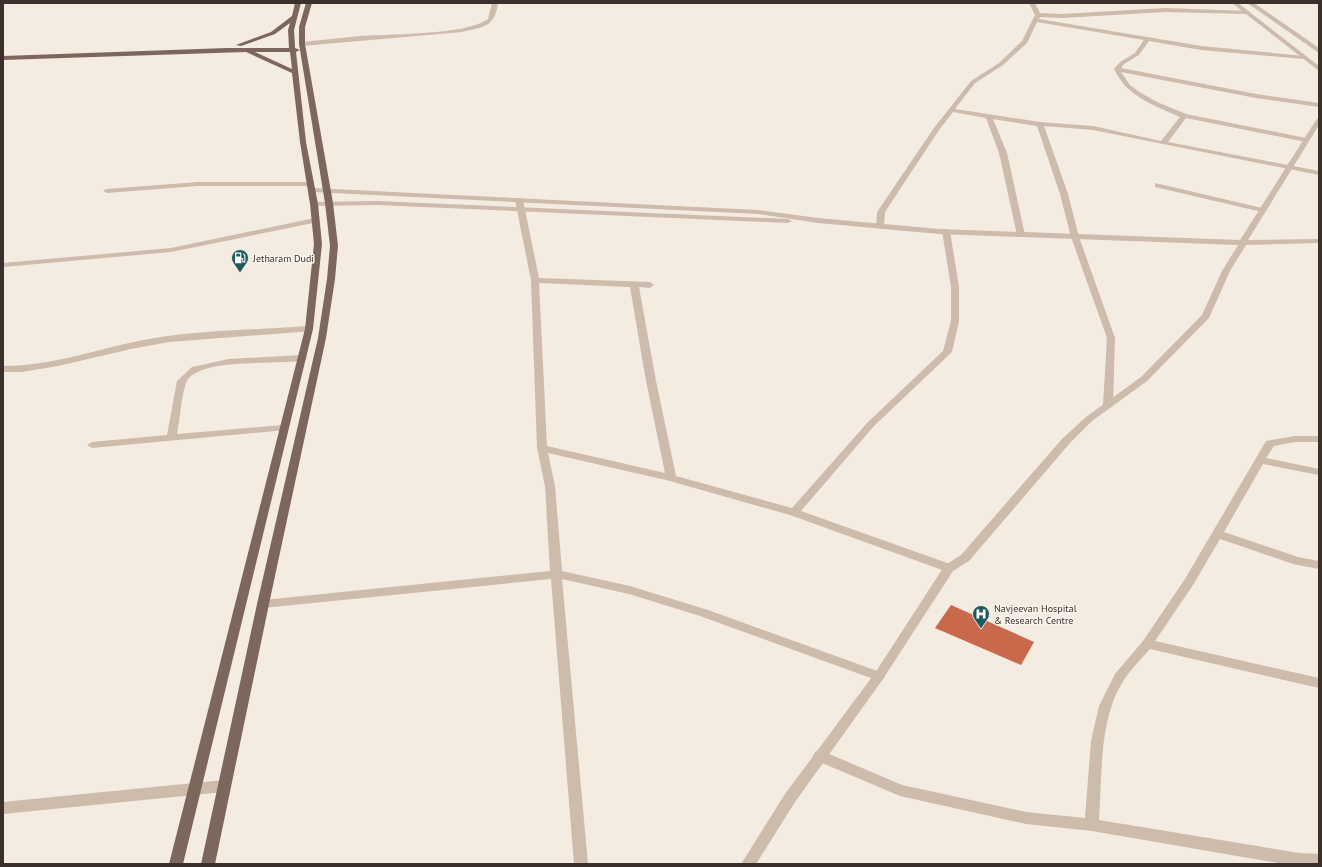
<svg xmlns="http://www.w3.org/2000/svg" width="1322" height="867" viewBox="0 0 1322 867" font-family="'PT Sans',sans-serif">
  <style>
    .building { fill: #c8694b }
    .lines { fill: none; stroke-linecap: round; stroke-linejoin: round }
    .service { fill: #cdbbac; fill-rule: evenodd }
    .minor { fill: #cdbbac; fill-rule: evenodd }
    .tertiary { fill: #cdbbac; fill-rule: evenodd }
    .primary { fill: #7d675c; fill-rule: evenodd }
    .labels { text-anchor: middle; stroke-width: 3; stroke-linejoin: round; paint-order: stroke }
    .poi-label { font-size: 10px; fill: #3b302b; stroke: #fbf5ee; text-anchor: start }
  </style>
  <rect width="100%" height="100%" fill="#f4ebe1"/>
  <path class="building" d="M 951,605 L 1034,642 L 1021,665 L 935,628 Z"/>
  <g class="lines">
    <g class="service">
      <path d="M 198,182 L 310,182 L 314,184 L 310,186 L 198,186 L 107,193 L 103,191 L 107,189 Z"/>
      <path d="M 302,355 L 305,356 L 307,358 L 305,360 C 281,366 196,356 186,383 C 181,397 180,420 177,434 L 283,425 L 288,428 L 287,430 L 92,448 L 87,445 L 92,442 L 167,435 L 177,381 L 192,367 L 229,359 Z"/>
    </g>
    <g class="minor">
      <path d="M 492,3 L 498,3 C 495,27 483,27 462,32 L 302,46 L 299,44 L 302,42 C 321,40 341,38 360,36 C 389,34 467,35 488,19 Z"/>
      <path d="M 1029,3 L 1035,3 L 1040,13 L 1062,14 L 1165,8 L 1249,11 L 1250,12 L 1247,14 L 1165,12 L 1062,18 L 1040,17 L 1039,19 L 1201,46 L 1305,56 L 1305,58 L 1303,59 L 1201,50 L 1149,41 L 1139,55 L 1124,64 L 1121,68 L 1256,94 L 1319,103 L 1319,107 L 1256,98 L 1121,72 L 1130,85 L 1138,91 L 1157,102 L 1186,114 L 1306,138 L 1309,140 L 1306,142 L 1186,118 L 1168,142 L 1319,171 L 1319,175 L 1093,130 L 1044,126 L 1068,194 L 1079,237 L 1115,338 L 1113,405 L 1108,408 L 1103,405 L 1107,338 L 1071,237 L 1060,194 L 1037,126 L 993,119 L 1007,153 L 1025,235 L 1024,237 L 1018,237 L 1017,235 L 999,153 L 986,118 L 953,112 L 939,130 L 885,212 L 884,227 L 880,229 L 876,227 L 877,212 L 934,128 L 971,81 L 999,63 L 1022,41 L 1035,15 ZM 1037,22 L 1144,40 L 1135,53 L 1120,62 L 1114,69 C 1127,97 1154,105 1180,117 L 1161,141 L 1093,126 L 1040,122 L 955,109 L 975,83 L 1003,65 L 1027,43 Z"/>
      <path d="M 1247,3 L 1254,3 L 1319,48 L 1319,53 Z"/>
      <path d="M 1155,183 L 1262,208 L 1266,210 L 1262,212 L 1155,187 Z"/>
      <path d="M 516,198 L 519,198 L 523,200 L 539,278 L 650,282 L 654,285 L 650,288 L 639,287 L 656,381 L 676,476 L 792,508 L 868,422 L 943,351 L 951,321 L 951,287 L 942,231 L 943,229 L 946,229 L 950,231 L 959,287 L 959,321 L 952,352 L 874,426 L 801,511 L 953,565 L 955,568 L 953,571 L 945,571 L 790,515 L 670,481 L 548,453 L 555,486 L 562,571 L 630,586 L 708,610 L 883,673 L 885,676 L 883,679 L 879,681 L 700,616 L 629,594 L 562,579 L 588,864 L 574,864 L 551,579 L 263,608 L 259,607 L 257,604 L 259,601 L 263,600 L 550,571 L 545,486 L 537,448 L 531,280 L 515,200 ZM 539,283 L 630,287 L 646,381 L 665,473 L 547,446 Z"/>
      <path d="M 315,218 L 318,218 L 318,222 L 171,252 L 3,267 L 3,263 L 171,248 Z"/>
      <path d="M 309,326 L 313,329 L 312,331 L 169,342 L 131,349 L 58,366 L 22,372 L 3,372 L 3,366 C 54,366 99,348 149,339 C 201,330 256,330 309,326 Z"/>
      <path d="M 1295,436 L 1319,436 L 1319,442 L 1295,442 L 1274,446 L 1266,458 L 1319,469 L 1319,475 L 1263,464 L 1224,532 L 1298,557 L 1319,561 L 1319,569 L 1293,564 L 1220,539 L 1193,585 L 1155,641 L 1319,678 L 1319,688 L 1150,649 C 1141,659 1131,669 1124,680 C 1099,717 1102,776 1099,820 L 1299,853 L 1319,854 L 1319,864 L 1284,864 L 1092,831 L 1026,824 L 900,796 L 815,760 L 813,756 L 815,752 L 820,750 L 902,785 L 1026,812 L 1085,818 L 1091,741 L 1099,706 L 1115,674 L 1143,641 L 1185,579 L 1266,441 Z"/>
      <path d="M 224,780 L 229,782 L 231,786 L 229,790 L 224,792 L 3,814 L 3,802 Z"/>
    </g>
    <g class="tertiary">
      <path d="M 1232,3 L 1238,3 L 1319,66 L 1319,71 Z"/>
      <path d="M 1319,118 L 1319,125 L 1248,240 L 1319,239 L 1319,243 L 1246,245 L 1230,271 L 1209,318 L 1147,381 L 1092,421 L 1070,443 L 969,561 L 953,571 L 883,679 L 795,802 L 756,864 L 741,864 L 785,794 L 875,673 L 945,565 L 961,555 L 1062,439 L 1086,417 L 1141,377 L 1202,315 L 1222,271 L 1238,245 L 939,234 L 818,223 L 758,214 L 312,192 L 308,190 L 312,188 L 758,210 L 818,218 L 939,229 L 1240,240 L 1316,120 Z"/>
      <path d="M 377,201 L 788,219 L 792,221 L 788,223 L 377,205 L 314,206 L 310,204 L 314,202 Z"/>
    </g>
    <g class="primary">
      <path d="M 295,3 L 301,3 L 294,30 L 295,46 L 295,48 L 300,50 L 296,52 L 306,142 L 318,204 L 322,244 L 313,329 L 183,864 L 169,864 L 305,329 L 314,244 L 310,204 L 300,142 L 292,73 L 246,52 L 3,60 L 3,56 L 227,48 L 289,48 L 288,30 L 290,23 L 275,34 L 241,46 L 236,45 L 271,32 L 292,16 ZM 255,52 L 290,52 L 292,69 Z"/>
      <path d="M 306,3 L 312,3 L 305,27 L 305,44 L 333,203 L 338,246 L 335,279 L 326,338 L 269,604 L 215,864 L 201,864 L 257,604 L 318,338 L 327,279 L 330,246 L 325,203 L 299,44 L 299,27 Z"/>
    </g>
  </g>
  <defs>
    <symbol id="fuel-pin" viewBox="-11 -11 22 30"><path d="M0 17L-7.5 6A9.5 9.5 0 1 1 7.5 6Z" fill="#1f5a5e" stroke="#fbf5ee"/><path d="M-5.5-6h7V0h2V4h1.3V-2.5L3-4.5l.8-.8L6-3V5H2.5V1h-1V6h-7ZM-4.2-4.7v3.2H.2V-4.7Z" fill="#fff"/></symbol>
    <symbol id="hospital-pin" viewBox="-11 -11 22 30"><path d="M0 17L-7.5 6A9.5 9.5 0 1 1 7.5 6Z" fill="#1f5a5e" stroke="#fbf5ee"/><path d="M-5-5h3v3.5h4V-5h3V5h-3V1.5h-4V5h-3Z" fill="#fff"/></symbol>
  </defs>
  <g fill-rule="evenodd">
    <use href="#fuel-pin" x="230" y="248" width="20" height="27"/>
    <use href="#hospital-pin" x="971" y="604" width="20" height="27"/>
  </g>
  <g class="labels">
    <g class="poi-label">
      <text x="253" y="262">Jetharam Dudi</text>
      <text x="994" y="612">Navjeevan Hospital<tspan x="994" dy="12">&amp; Research Centre</tspan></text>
    </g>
  </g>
  <rect width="1322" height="867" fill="none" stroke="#3b302b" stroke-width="8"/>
</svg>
